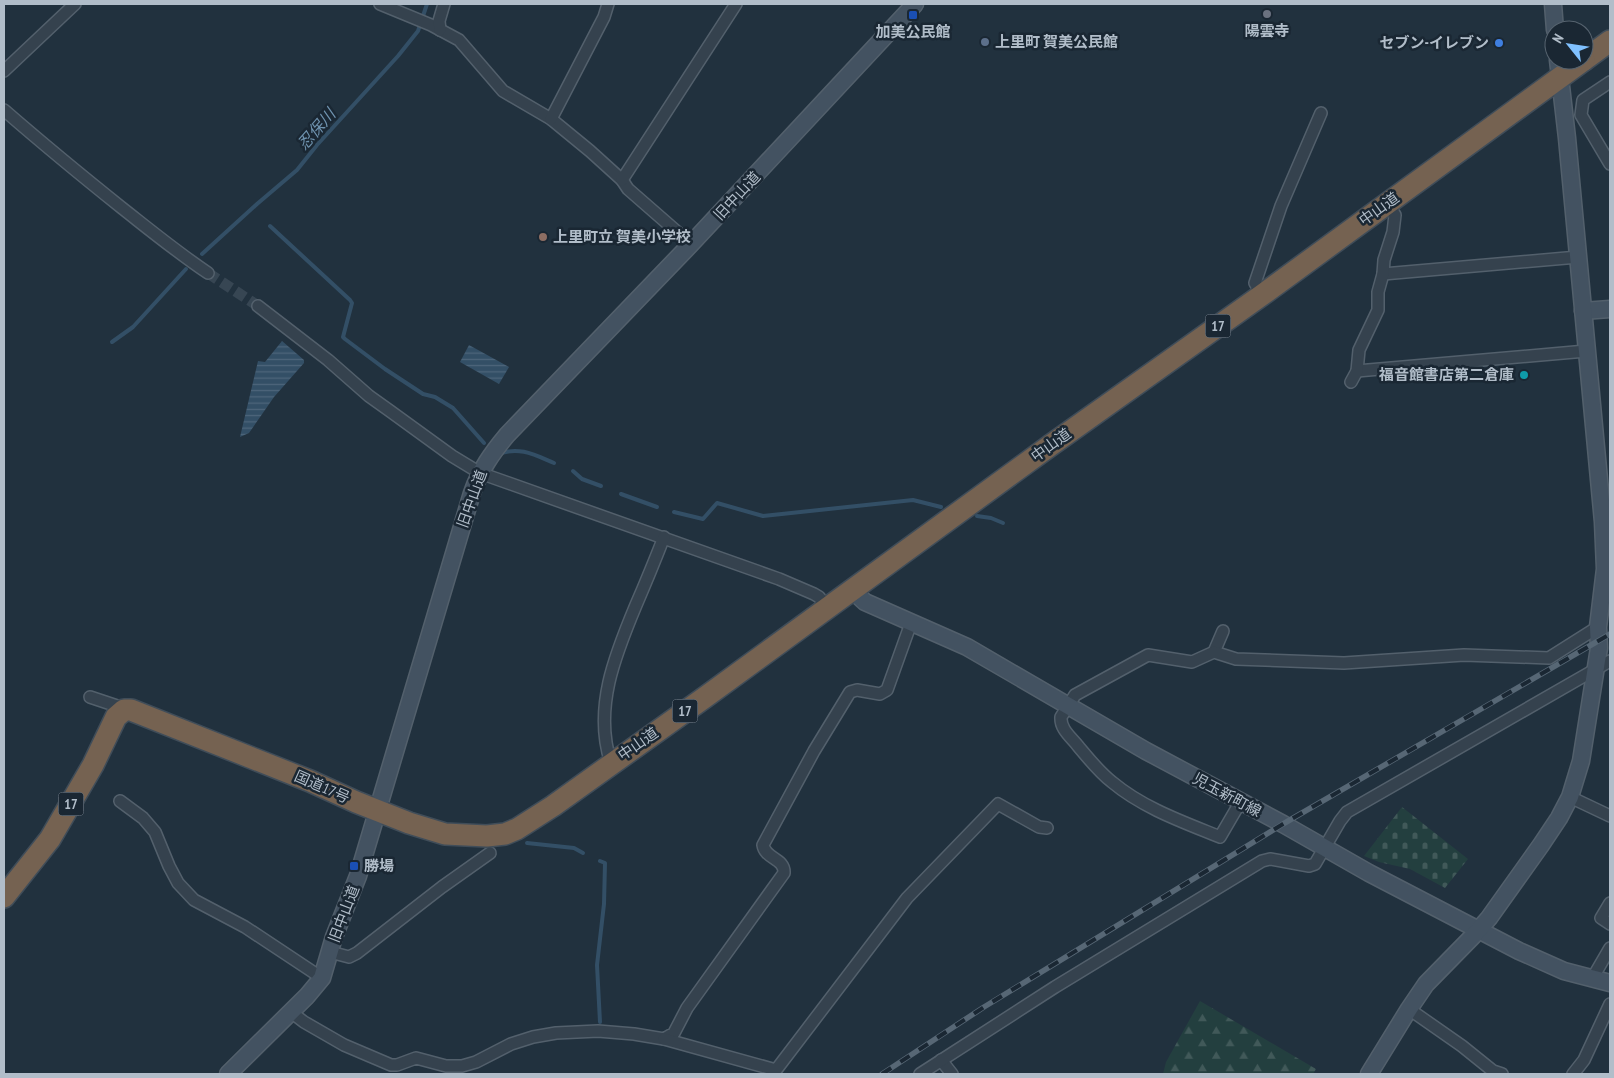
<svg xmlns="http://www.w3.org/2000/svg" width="1614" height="1078" viewBox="0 0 1614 1078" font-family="'PT Sans Narrow','Noto Sans JP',sans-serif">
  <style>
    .forest { fill: url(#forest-firs) }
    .cemetery { fill: url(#cemetery-stones) }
    .water { fill: url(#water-rules) }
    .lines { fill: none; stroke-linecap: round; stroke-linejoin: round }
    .stream { stroke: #334f66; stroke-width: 4 }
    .street-tunnel { stroke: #374653; stroke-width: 11; stroke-dasharray: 11 5.5; stroke-linecap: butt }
    .street-casing { stroke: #53606c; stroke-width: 14 }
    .secondary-casing { stroke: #53606c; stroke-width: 19 }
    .highway-casing { stroke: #404d59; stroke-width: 24 }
    .street { stroke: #35424e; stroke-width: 11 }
    .secondary { stroke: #435261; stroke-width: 16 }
    .highway { stroke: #756251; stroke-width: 21 }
    .rail-casing { stroke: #576775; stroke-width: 5.5 }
    .rail { stroke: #1a2733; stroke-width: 4; stroke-dasharray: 11; stroke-linecap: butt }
    .worship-dot { fill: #6b7280; stroke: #1a2733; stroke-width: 2 }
    .transit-dot { fill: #1a4fb4; stroke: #1a2733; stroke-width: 2 }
    .service-dot { fill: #5c6f8a; stroke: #1a2733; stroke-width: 2 }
    .shop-dot { fill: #3f7fe0; stroke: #1a2733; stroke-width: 2 }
    .education-dot { fill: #8d6e63; stroke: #1a2733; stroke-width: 2 }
    .culture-dot { fill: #0f9aa8; stroke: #1a2733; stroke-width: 2 }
    .labels { text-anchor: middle; stroke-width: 5; stroke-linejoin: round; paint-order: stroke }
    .shield { fill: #1a2733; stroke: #84909c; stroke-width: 1 }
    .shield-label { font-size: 14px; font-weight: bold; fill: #b1bdc9 }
    .poi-label { font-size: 15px; font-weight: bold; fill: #b1bdc9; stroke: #1a2733; text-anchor: start }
    .street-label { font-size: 15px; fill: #b1bdc9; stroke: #1a2733 }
    .water-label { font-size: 16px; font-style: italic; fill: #6f93af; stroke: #1a2733 }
  </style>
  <defs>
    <pattern id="forest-firs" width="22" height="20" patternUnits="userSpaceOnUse" patternTransform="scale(1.25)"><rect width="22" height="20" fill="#233f3f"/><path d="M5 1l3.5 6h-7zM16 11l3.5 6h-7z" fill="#415959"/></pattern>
    <pattern id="cemetery-stones" width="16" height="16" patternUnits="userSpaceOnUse" patternTransform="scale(1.25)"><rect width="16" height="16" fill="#233f3f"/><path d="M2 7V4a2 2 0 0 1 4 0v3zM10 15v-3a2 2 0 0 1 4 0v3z" fill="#415959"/></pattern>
    <pattern id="water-rules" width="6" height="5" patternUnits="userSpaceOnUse" patternTransform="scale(1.25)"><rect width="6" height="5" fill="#334f66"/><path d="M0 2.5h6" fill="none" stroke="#4e667b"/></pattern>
  </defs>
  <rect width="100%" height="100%" fill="#21313e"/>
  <path class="forest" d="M 1200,1001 L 1316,1069 L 1313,1074 L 1163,1074 L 1166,1062 Z"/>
  <path class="cemetery" d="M 1402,807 L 1468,859 L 1445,888 L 1410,869 L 1379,862 L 1364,856 Z"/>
  <g class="water">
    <path d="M 282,341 L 304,360 L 304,363 L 274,397 L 249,433 L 240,437 L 258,361 L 265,362 Z"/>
    <path d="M 469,345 L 509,367 L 499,384 L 460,362 Z"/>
  </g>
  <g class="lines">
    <g class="stream">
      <path d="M 270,226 L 350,300 L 352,303 L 343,337 L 345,339 L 385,369 L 423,394 L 435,397 L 453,408 L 484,443"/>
      <path d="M 202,254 L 257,204 L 297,170 L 317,145 L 398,56 L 418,31 L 427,4"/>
      <path d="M 112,342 L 133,327 L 186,269"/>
      <path d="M 499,454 C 519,446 535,455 554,463"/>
      <path d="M 573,471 L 582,479 L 601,486"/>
      <path d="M 621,494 L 657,507"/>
      <path d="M 674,512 L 703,519 L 717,503 L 763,516 L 913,500 L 941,507"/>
      <path d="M 977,516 L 991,518 L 1003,523"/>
      <path d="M 527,843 L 574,848 L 583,853"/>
      <path d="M 600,861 L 605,863 L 604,904 L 597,965 L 600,1022"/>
    </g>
    <path class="street-tunnel" d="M 208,273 L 258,306"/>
    <defs>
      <g id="street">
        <path d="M 380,4 L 431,25 L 459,40 L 503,91 L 551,119 L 590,151 L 622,180 L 628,189 L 691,244"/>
        <path d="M 440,30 L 439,21 L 444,4"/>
        <path d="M 4,71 L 75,4"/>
        <path d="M 1610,82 L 1583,100 L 1581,115 L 1610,164"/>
        <path d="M 4,110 C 42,143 82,176 122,208 C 150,230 178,253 208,273"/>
        <path d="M 551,119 L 604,17 L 608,4"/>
        <path d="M 622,180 L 736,4"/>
        <path d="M 1383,274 L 1578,257"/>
        <path d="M 1262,295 L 1255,283 L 1281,206 L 1321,113"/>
        <path d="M 258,306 L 328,360 L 369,396 L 390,411 L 452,456 L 480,473 L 779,579 L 814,594 L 819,597 L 828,608"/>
        <path d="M 1357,371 L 1586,351"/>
        <path d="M 1351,382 L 1357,371 L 1359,350 L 1378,310 L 1378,292 L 1383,274 L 1384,260 L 1393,232 L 1395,215 L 1387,203"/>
        <path d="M 1214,652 L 1223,631"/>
        <path d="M 90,697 L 126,709"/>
        <path d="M 611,763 C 593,709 615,655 636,605 C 646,582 655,560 664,537"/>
        <path d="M 1570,797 L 1610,816"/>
        <path d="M 120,801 L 143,818 L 155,832 L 169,866 L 178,883 L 194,900 L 245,927 L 322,978"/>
        <path d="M 1241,801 L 1220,837 C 1183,822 1143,808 1112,782 C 1099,772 1088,758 1078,746 C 1071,737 1060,729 1061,717 L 1075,695 L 1148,655 L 1192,662 L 1214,652 L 1236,659 L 1344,663 L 1464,655 L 1549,658 L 1598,627"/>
        <path d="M 1610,903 L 1601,918 L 1610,924"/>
        <path d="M 330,952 L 349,957 L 357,953 L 442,887 L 490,853"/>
        <path d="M 1592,979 L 1610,948"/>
        <path d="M 1409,1009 L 1462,1046 L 1493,1071 L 1502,1074"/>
        <path d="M 291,1012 L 304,1022 L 344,1045 L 391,1065 L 397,1065 L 416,1058 L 446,1066 L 462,1066 L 476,1062 L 511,1044 L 533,1037 L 556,1033 L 598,1031 L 634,1034 L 664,1039 L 674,1033 L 687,1008 L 784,873 C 785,858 765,859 763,845 L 814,751 L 850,692 L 857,690 L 880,694 L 887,690 L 911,623"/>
        <path d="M 664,1039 L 776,1070 L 907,898 L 998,804 L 1039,827 L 1047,828"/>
        <path d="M 941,1060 L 952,1074"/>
        <path d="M 920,1074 L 1055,987 L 1262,861 L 1270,859 L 1309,866 L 1315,864 L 1340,821 L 1347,812 L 1610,661"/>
        <path d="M 1573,1074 L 1584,1060 L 1610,1004"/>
      </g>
      <g id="secondary">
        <path d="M 1553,4 L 1555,30"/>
        <path d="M 1583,311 L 1610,309"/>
        <path d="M 852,590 L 865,602 L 967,647 L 1146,751 L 1283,824 L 1369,873 L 1519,951 L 1564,971 L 1610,983"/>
        <path d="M 228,1074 L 307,996 L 322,978 L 334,937 L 358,876 L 472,493 C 480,470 492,453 507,435 L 691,244 L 915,4"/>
        <path d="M 1369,1074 L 1409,1009 L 1426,984 L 1474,935 L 1489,918 L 1541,845 L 1559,818 L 1570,797 L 1581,761 L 1599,648 L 1598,627 L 1605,569 L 1603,522 L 1567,138 L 1558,60"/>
      </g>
      <g id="highway">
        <path d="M 1584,60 L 1610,41"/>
        <path d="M 4,897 L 50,839 L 93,765 L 116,717 L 124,710 L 131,710 L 310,781 L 356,802 L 409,823 L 445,834 L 487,836 L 505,834 L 517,829 L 553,806 L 704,698 L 1051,445 L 1262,295 L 1584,60"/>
      </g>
    </defs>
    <use href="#street" class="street-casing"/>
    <use href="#secondary" class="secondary-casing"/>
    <use href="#highway" class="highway-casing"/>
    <use href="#street" class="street"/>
    <use href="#secondary" class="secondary"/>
    <use href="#highway" class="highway"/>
    <defs>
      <path id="rail" d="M 882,1074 L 984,1007 L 1283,824 L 1610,634"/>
    </defs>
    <use href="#rail" class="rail-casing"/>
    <use href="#rail" class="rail"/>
  </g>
  <circle class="worship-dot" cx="1267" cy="14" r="5"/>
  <g class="transit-dot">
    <rect x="908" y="10" width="10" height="10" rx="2.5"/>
    <rect x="349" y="861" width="10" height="10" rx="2.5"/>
  </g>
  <circle class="service-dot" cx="985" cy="42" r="5"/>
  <circle class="shop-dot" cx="1499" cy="43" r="5"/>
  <circle class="education-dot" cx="543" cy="237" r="5"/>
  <circle class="culture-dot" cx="1524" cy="375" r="5"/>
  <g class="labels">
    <g class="shield">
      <rect x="1205.5" y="314.5" width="25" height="23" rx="4"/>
      <rect x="672.5" y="699.5" width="25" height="23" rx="4"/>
      <rect x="58.5" y="792.5" width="25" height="23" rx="4"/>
    </g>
    <g class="shield-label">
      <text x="1218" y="331">17</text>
      <text x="685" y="716">17</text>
      <text x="71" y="809">17</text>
    </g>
    <g class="poi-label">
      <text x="1267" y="36" text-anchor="middle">陽雲寺</text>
      <text x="913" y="37" text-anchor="middle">加美公民館</text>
      <text x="995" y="47">上里町 賀美公民館</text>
      <text x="1489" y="48" text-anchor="end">セブン-イレブン</text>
      <text x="553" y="242">上里町立 賀美小学校</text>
      <text x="1514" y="380" text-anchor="end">福音館書店第二倉庫</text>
      <text x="364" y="871">勝場</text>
    </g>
    <g class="street-label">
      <text transform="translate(737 196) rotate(-47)" y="5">旧中山道</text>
      <text transform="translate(1379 209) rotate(-36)" y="5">中山道</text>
      <text transform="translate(1051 445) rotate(-36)" y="5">中山道</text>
      <text transform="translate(472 499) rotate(-70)" y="5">旧中山道</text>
      <text transform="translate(638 744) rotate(-35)" y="5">中山道</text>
      <text transform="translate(322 787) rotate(24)" y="5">国道17号</text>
      <text transform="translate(1227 795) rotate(28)" y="5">児玉新町線</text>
      <text transform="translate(344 914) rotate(-69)" y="5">旧中山道</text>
    </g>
    <g class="water-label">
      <text transform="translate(316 129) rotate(-49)" y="6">忍保川</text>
    </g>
  </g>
  <rect width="1614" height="1078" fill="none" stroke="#b1bdc9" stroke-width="10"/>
  <g transform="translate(1569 45) rotate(300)"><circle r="24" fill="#1a2733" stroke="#56636f"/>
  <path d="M0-4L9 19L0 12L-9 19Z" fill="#80c1ff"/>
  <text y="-8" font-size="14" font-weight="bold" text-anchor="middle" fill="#b1bdc9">N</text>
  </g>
</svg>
